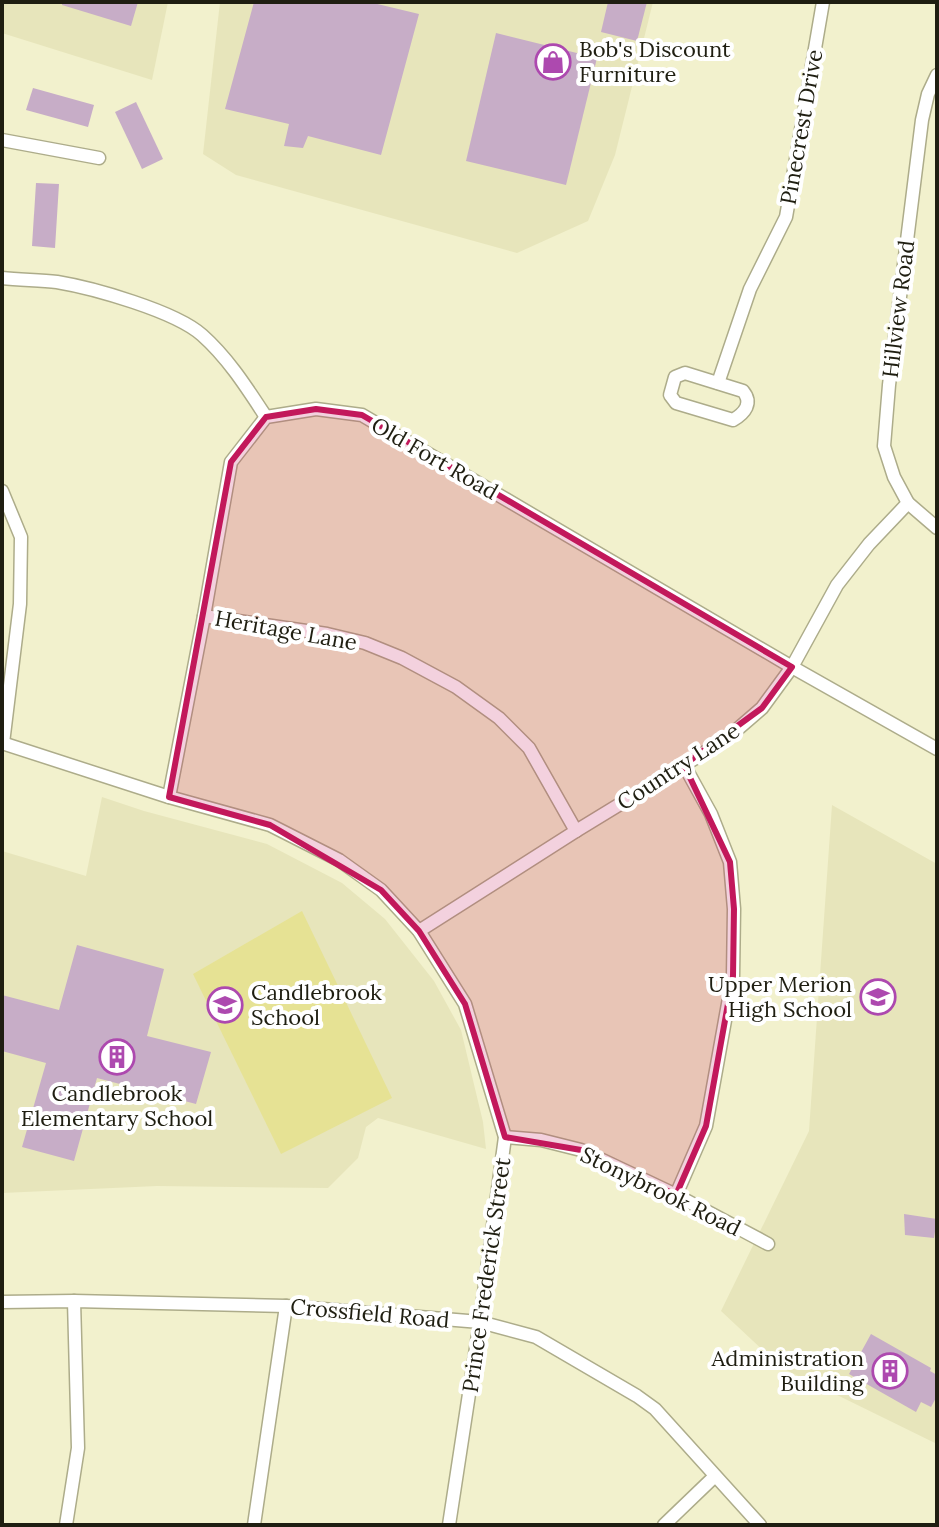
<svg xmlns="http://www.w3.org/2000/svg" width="939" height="1527" viewBox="0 0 939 1527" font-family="Lora,serif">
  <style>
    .built { fill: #e7e5bb }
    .green { fill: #e6e294 }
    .building { fill: #c7adc7 }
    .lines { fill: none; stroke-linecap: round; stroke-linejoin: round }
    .street-casing { stroke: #adac8a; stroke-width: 15 }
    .street { stroke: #fff; stroke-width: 12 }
    .marked { fill: #c2185b; fill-opacity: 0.2; stroke: #c2185b; stroke-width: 6; stroke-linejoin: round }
    .labels { text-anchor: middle; stroke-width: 8; stroke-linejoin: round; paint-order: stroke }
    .poi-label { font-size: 22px; fill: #1f1e11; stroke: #fff; text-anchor: start }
    .street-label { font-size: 22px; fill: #1f1e11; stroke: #fff }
  </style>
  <rect width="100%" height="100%" fill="#f2f1cd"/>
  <g class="built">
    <path d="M 2,2 L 168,2 L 152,80 L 2,33 Z"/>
    <path d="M 220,2 L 653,2 L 615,155 L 588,221 L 517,253 L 236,175 L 203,154 Z"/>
    <path d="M 102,797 L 144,811 L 267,844 L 342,883 L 385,919 L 434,981 L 461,1030 L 483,1122 L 486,1149 L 378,1118 L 366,1127 L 358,1158 L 328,1188 L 157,1186 L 2,1193 L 2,851 L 86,876 Z"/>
    <path d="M 832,805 L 937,864 L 937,1444 L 782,1368 L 721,1311 L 809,1131 Z"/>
  </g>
  <path class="green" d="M 302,911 L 392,1098 L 281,1154 L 193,974 Z"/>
  <g class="building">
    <path d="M 62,2 L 138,2 L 131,26 L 62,5 Z"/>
    <path d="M 254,2 L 369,2 L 419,14 L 381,155 L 308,136 L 303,148 L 284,146 L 289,124 L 225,109 Z"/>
    <path d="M 608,2 L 647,2 L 637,41 L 601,32 Z"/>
    <path d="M 496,33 L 597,58 L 566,185 L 466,161 Z"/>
    <path d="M 33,88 L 94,105 L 88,127 L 26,110 Z"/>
    <path d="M 136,102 L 163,159 L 142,169 L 115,112 Z"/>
    <path d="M 36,183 L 59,184 L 55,248 L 32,246 Z"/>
    <path d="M 77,945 L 164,969 L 147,1036 L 211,1052 L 196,1104 L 97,1078 L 74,1161 L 22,1147 L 46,1063 L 2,1051 L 2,995 L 59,1010 Z"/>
    <path d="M 904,1214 L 937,1219 L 934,1238 L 905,1235 Z"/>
    <path d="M 871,1334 L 931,1368 L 930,1371 L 937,1375 L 937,1396 L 931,1407 L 921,1402 L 916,1412 L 849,1374 Z"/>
  </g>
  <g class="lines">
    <defs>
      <g id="street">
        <path d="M 937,75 L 928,94 L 922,120 L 889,385 L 884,446 L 894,477 L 908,503 L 937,528"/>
        <path d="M 2,140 L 99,158"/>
        <path d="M 2,278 C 20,280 39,280 57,282 C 93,288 175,311 202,335 C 228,358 247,388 266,417"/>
        <path d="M 685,373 L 743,391 C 753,403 745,413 733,420 L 676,403 L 670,395 L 675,377 Z"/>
        <path d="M 718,383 L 750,289 L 786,217 L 823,2"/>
        <path d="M 2,491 L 21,537 L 20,604 L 3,743"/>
        <path d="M 204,616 L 327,634 L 365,643 L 402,658 L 456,687 L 499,718 L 529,748 L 576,831"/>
        <path d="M 2,743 L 169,797 L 270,825 L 339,860 L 381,890 L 419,931 L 465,1004 L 505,1137 L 480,1322 L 449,1525"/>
        <path d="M 169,797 L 204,616 L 231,462 L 266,417 L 316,409 L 362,415 L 792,667 L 937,749"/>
        <path d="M 419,931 L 576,831 L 725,740 L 762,708 L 792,667 L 837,585 L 869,544 L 908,503"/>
        <path d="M 505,1137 L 541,1140 L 581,1150 L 676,1195 L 768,1244"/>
        <path d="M 676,1195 L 706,1126 L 733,976 L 734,909 L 730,862 L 711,814 L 684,765"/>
        <path d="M 2,1302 L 74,1301 L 286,1306 L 480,1322 L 536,1337 L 637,1396 L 655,1409 L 760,1525"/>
        <path d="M 66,1525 L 78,1448 L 74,1301"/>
        <path d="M 254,1525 L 286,1306"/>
        <path d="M 664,1525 L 715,1476"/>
      </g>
    </defs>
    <use href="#street" class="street-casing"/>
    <use href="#street" class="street"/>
  </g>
  <path class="marked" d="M 316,409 L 362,415 L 792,667 L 762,708 L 684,765 L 730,862 L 734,909 L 733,976 L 706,1126 L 676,1195 L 581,1150 L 505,1137 L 465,1004 L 419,931 L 381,890 L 270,825 L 169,797 L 231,462 L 266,417 Z"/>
  <defs>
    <symbol id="shop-ring" viewBox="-11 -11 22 22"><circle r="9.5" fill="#fff" stroke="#ad49af" stroke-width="1.5"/><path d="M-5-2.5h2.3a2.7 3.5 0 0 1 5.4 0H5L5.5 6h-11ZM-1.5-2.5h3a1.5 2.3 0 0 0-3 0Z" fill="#ad49af"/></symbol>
    <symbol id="school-ring" viewBox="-11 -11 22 22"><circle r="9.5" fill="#fff" stroke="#ad49af" stroke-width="1.5"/><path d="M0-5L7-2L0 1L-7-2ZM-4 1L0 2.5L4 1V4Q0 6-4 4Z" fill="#ad49af"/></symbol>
    <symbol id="building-ring" viewBox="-11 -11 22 22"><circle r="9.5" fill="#fff" stroke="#ad49af" stroke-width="1.5"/><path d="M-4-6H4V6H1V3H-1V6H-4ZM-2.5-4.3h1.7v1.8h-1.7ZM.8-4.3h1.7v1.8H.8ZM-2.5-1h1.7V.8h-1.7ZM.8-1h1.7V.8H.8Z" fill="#ad49af"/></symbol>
  </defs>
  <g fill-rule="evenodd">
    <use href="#shop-ring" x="533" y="42" width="40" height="40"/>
    <use href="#school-ring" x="858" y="977" width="40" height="40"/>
    <use href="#school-ring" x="205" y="985" width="40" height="40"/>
    <use href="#building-ring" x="97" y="1037" width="40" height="40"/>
    <use href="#building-ring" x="870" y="1351" width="40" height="40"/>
  </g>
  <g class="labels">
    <g class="poi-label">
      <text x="579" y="57">Bob's Discount<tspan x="579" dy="25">Furniture</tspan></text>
      <text x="852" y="992" text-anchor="end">Upper Merion<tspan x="852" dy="25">High School</tspan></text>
      <text x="251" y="1000">Candlebrook<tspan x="251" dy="25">School</tspan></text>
      <text x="117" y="1101" text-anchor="middle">Candlebrook<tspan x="117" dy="25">Elementary School</tspan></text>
      <text x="864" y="1366" text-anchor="end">Administration<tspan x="864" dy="25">Building</tspan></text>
    </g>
    <g class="street-label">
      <text transform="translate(801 127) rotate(-80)" y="8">Pinecrest Drive</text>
      <text transform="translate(898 309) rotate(-83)" y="8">Hillview Road</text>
      <text transform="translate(435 458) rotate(30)" y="8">Old Fort Road</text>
      <text transform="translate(286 630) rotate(10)" y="8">Heritage Lane</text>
      <text transform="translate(678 766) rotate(-33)" y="8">Country Lane</text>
      <text transform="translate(661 1191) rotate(26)" y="8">Stonybrook Road</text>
      <text transform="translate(486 1275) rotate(-82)" y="8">Prince Frederick Street</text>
      <text transform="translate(370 1313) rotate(5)" y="8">Crossfield Road</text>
    </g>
  </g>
  <rect width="939" height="1527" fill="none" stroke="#1f1e11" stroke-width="8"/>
</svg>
